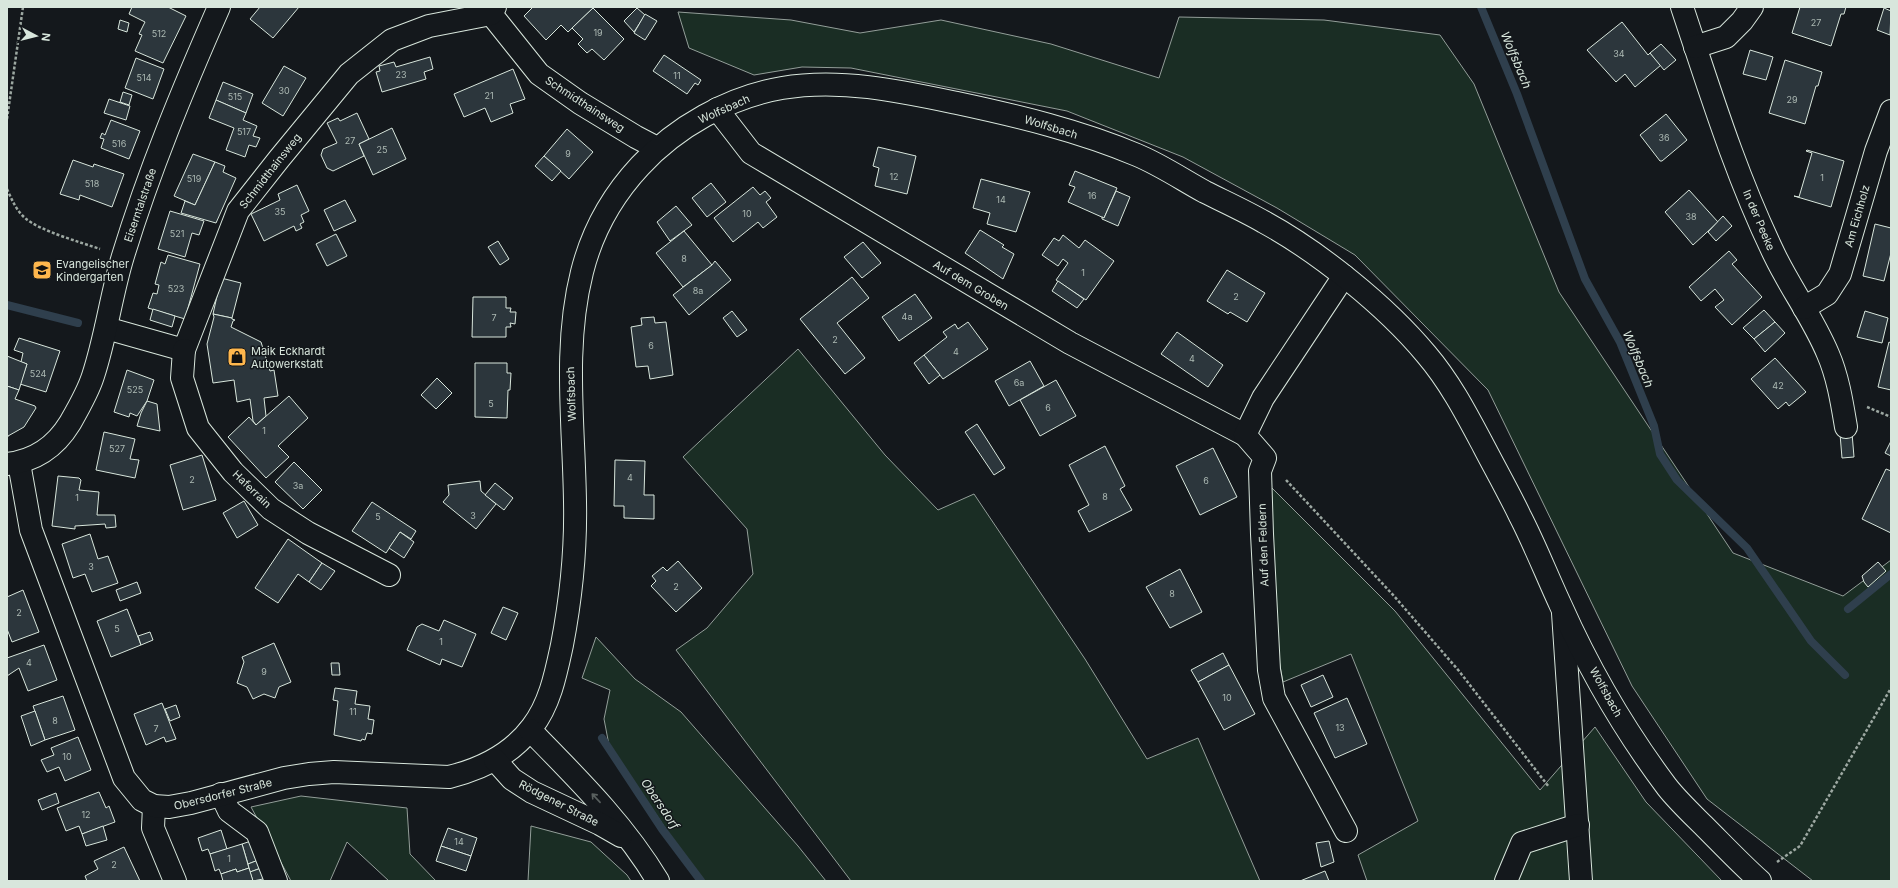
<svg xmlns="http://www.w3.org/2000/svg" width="1898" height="888" viewBox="0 0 1898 888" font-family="Inter,sans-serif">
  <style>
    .green { fill: #1a2d24; stroke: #939e99 }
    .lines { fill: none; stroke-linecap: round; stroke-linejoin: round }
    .stream { stroke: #2f3f4d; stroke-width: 8 }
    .building { fill: #2c363c; stroke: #d8e6dc }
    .minor-casing { stroke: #d8e6dc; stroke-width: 24 }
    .major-casing { stroke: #d8e6dc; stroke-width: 24 }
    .path { stroke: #9da8a2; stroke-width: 2.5; stroke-dasharray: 3 2; stroke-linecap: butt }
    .minor { stroke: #14181c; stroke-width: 22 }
    .major { stroke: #14181c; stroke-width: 22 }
    .oneway { stroke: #59605f }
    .labels { text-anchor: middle; stroke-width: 3; stroke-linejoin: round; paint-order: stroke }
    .number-label { font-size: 9px; fill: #adbab4 }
    .street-label { font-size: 11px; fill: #d8e6dc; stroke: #14181c }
    .poi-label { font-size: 11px; fill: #d8e6dc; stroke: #14181c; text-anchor: start }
    .water-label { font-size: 12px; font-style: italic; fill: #d8e6dc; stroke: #14181c }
  </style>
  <rect width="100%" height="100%" fill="#14181c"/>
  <g class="green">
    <path d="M 678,12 L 791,20 L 860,33 L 941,20 L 1051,44 L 1159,78 L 1179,17 L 1324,20 L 1440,35 L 1474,84 L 1559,292 L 1733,553 L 1843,596 L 1891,560 L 1891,881 L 1813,881 L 1707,799 L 1632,686 L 1488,390 L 1355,255 L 1277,208 L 1183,157 L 1067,111 L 851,68 L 802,67 L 754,75 L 689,48 Z"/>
    <path d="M 798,349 L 885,455 L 938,510 L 974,494 L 1085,659 L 1147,759 L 1198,738 L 1260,881 L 851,881 L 676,650 L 707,628 L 753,574 L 747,529 L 683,457 Z"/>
    <path d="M 1269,485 L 1395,611 L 1540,790 L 1595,727 L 1646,802 L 1722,881 L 1367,881 L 1358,855 L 1418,821 L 1351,654 L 1283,682 L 1273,627 Z"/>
    <path d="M 596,637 L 635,679 L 681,712 L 798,846 L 826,881 L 701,881 L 609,745 L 604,719 L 610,690 L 582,678 Z"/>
    <path d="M 301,796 L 407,808 L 410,854 L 436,881 L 389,881 L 347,842 L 330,881 L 291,881 L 251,807 Z"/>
    <path d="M 531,826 L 591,842 L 627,875 L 631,881 L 528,881 Z"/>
  </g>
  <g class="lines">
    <g class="stream">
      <path d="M 1481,7 L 1517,94 L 1585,279 L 1620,342 L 1654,426 L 1660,454 L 1677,480 L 1747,548 L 1811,641 L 1845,675"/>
      <path d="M 7,305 L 78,323"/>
      <path d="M 1848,609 L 1891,574"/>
      <path d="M 602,738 L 662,829 L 701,881"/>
    </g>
  </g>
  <g class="building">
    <path d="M 132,7 L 168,7 L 186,16 L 163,63 L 135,51 L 142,35 L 139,34 L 145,22 L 129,14 Z"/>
    <path d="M 260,7 L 299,7 L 273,38 L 250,19 Z"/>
    <path d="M 533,7 L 593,7 L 593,8 L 568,32 L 561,25 L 546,40 L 524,16 Z"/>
    <path d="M 1800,7 L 1846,7 L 1844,14 L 1841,14 L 1831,46 L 1792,33 Z"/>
    <path d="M 593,8 L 624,39 L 604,60 L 592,49 L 587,53 L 578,44 L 583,39 L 572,28 Z"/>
    <path d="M 637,8 L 645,15 L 634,32 L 624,21 Z"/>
    <path d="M 1884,8 L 1891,11 L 1890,35 L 1877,30 Z"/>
    <path d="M 645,14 L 657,21 L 645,40 L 634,33 Z"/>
    <path d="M 120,20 L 129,23 L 127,32 L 118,29 Z"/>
    <path d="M 1622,22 L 1648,55 L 1650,53 L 1661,65 L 1635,87 L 1625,74 L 1616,82 L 1587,50 Z"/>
    <path d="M 1661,44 L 1676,60 L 1664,70 L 1650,53 Z"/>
    <path d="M 1750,50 L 1773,57 L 1766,80 L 1743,74 Z"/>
    <path d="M 664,55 L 701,80 L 698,85 L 695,83 L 687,94 L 653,71 Z"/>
    <path d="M 430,57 L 433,69 L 424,72 L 426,79 L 382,92 L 376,72 L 380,71 L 379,66 L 394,62 L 396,67 Z"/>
    <path d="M 136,58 L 164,69 L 153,99 L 125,88 Z"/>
    <path d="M 1785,60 L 1822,72 L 1818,86 L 1816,86 L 1805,124 L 1769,113 Z"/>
    <path d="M 284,66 L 306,78 L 283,116 L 262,103 Z"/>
    <path d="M 513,69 L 525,99 L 510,104 L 513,113 L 491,122 L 485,108 L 464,117 L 454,94 Z"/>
    <path d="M 223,82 L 253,94 L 246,113 L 216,100 Z"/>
    <path d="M 123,92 L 132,95 L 129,105 L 120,102 Z"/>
    <path d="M 109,99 L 130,106 L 126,120 L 104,113 Z"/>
    <path d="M 216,100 L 246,113 L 243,120 L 257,126 L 253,136 L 260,138 L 256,147 L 249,145 L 245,157 L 226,150 L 234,128 L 209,118 Z"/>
    <path d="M 357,113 L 369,139 L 359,144 L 364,156 L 333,171 L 327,168 L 321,155 L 323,149 L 337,143 L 327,123 L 338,118 L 340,121 Z"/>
    <path d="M 1666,114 L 1687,140 L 1662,161 L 1660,161 L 1640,135 Z"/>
    <path d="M 111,120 L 140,131 L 129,159 L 101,148 L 104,139 L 100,138 L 102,133 L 105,135 Z"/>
    <path d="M 392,128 L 406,159 L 373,175 L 359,144 Z"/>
    <path d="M 567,129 L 593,152 L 569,179 L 544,156 Z"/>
    <path d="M 878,147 L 916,156 L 907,194 L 875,186 L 879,168 L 873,166 Z"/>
    <path d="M 1807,150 L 1844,161 L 1831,207 L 1794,196 L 1799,197 L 1812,153 L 1806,151 Z"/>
    <path d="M 193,154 L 215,162 L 195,205 L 174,196 Z"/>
    <path d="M 544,156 L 561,171 L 552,181 L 535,166 Z"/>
    <path d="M 73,160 L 93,167 L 94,164 L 124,174 L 112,207 L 80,195 L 79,200 L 60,194 Z"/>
    <path d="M 215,162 L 225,166 L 223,172 L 236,178 L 216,223 L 181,213 L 185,201 L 195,205 Z"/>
    <path d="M 1075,171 L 1117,188 L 1104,218 L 1068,202 L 1075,187 L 1069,185 Z"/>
    <path d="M 981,179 L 1030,192 L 1016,232 L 987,224 L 990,213 L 973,208 Z"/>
    <path d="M 711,183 L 726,202 L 707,217 L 692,198 Z"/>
    <path d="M 297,185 L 309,211 L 301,215 L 304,222 L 300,224 L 302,228 L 296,231 L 294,226 L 264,241 L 251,214 L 280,200 L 278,194 Z"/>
    <path d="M 753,187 L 760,195 L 765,191 L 771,198 L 766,202 L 777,217 L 763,228 L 758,222 L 733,242 L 714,218 Z"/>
    <path d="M 1689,190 L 1718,222 L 1693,245 L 1665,212 Z"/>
    <path d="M 1116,191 L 1130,197 L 1118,226 L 1102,219 L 1102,217 L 1104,218 Z"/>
    <path d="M 345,200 L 356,221 L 334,231 L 324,210 Z"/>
    <path d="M 676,206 L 692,225 L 670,241 L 657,222 Z"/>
    <path d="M 170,211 L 204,221 L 199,235 L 192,233 L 185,257 L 158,249 Z"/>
    <path d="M 1723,216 L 1732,226 L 1716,241 L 1708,232 Z"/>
    <path d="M 1875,224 L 1891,228 L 1891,253 L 1884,281 L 1863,276 Z"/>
    <path d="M 980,230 L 1004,245 L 1002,247 L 1014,254 L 1003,279 L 965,253 Z"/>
    <path d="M 684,231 L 712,265 L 683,287 L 656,253 Z"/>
    <path d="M 336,234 L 347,256 L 327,266 L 316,244 Z"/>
    <path d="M 1063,235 L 1079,248 L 1085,240 L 1114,261 L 1086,300 L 1056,280 L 1068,263 L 1063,259 L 1058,266 L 1042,255 L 1054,238 L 1059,241 Z"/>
    <path d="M 498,241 L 509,259 L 500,265 L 488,247 Z"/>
    <path d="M 863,242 L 881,263 L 862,278 L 844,257 Z"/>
    <path d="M 1729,251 L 1737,260 L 1732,264 L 1762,297 L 1732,325 L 1715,307 L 1724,300 L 1715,289 L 1701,301 L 1689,287 Z"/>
    <path d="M 168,255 L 200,264 L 185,319 L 148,308 L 153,293 L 157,294 L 159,285 L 155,284 L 161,262 L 165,264 Z"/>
    <path d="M 715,261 L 731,280 L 689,315 L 673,295 L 712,265 Z"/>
    <path d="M 1227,270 L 1265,293 L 1247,322 L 1230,312 L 1228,314 L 1207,301 Z"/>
    <path d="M 852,277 L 869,298 L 837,323 L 865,358 L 845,374 L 800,319 Z"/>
    <path d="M 221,278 L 241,283 L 232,318 L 213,314 Z"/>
    <path d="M 1058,281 L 1084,299 L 1077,308 L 1052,291 Z"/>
    <path d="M 915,294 L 932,318 L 899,341 L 882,317 Z"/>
    <path d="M 473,297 L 506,297 L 506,308 L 511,308 L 510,312 L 516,312 L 515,324 L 510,323 L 511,327 L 506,327 L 506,337 L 472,337 Z"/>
    <path d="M 153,309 L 175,316 L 172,327 L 150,320 Z"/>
    <path d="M 1764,310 L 1775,322 L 1754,339 L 1743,328 Z"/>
    <path d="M 732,311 L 747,330 L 737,337 L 723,318 Z"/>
    <path d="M 1865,311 L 1888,318 L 1882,343 L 1857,337 Z"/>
    <path d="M 213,314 L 232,318 L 232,319 L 235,320 L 233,321 L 231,327 L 261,342 L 270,371 L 274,370 L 278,396 L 264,398 L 266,416 L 256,425 L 253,421 L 250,399 L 237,402 L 234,380 L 213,383 L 207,344 L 214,317 Z"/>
    <path d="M 654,317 L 655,323 L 666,322 L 673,375 L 650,379 L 648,366 L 636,367 L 631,327 L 642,325 L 641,318 Z"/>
    <path d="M 968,322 L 988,349 L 943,379 L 924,355 L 947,337 L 943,332 L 955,324 L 958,329 Z"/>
    <path d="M 1775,322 L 1785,333 L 1765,352 L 1754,339 Z"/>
    <path d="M 1177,332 L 1223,365 L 1208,387 L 1161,354 Z"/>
    <path d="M 19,338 L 60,351 L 46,392 L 20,384 L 27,364 L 21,362 L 23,353 L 14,350 Z"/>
    <path d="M 1889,342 L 1891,343 L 1891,390 L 1878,387 Z"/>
    <path d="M 924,355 L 940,375 L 929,384 L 914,363 Z"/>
    <path d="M 7,356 L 27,364 L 19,390 L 7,386 Z"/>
    <path d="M 1775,358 L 1806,392 L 1789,406 L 1786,402 L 1778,409 L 1751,379 Z"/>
    <path d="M 1030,361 L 1044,386 L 1009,406 L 995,381 Z"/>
    <path d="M 475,363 L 507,363 L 507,373 L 511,373 L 510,390 L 508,390 L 507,418 L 475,417 Z"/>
    <path d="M 127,370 L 154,380 L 147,401 L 137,416 L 130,413 L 129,417 L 114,412 Z"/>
    <path d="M 437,378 L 452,393 L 436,409 L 421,395 Z"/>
    <path d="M 1056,380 L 1076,416 L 1040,436 L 1020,400 Z"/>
    <path d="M 7,386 L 19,390 L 15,399 L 35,406 L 36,408 L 24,427 L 8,436 L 7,439 Z"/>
    <path d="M 289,396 L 308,418 L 278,446 L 289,457 L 266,478 L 228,437 L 249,417 L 256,425 Z"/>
    <path d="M 147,401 L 157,404 L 160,431 L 137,426 L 141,413 Z"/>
    <path d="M 977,424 L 1005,468 L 994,475 L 965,432 Z"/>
    <path d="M 104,432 L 135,439 L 130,459 L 139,460 L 135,478 L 96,470 Z"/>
    <path d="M 1852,433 L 1854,457 L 1842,458 L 1840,434 Z"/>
    <path d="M 1891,441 L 1891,456 L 1885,453 Z"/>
    <path d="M 1105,446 L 1125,486 L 1120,489 L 1132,510 L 1089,532 L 1078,511 L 1089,505 L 1069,465 Z"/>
    <path d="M 1213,448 L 1237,497 L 1200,515 L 1176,466 Z"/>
    <path d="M 202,455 L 216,500 L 183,510 L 170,465 Z"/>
    <path d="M 615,460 L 645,461 L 644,495 L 654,495 L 654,519 L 624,518 L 624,506 L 614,506 Z"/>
    <path d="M 294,462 L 322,490 L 303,509 L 275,482 Z"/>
    <path d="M 1886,469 L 1891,471 L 1891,533 L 1862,519 Z"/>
    <path d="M 58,476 L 79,478 L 81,480 L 79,490 L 99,492 L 97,515 L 115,515 L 116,527 L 106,528 L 105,524 L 75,526 L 75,529 L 52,526 Z"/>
    <path d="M 480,481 L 481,491 L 496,504 L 476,529 L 443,502 L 449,495 L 448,485 Z"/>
    <path d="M 495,483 L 513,498 L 504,510 L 485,495 Z"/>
    <path d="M 244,501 L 258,525 L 237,538 L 223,513 Z"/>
    <path d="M 372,502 L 416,531 L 411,539 L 400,532 L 386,553 L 352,531 Z"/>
    <path d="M 400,532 L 414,542 L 404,558 L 389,548 Z"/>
    <path d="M 90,534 L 98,559 L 108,556 L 118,583 L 92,592 L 85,574 L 73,578 L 62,544 Z"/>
    <path d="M 288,539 L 322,563 L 309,582 L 298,574 L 278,603 L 255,588 Z"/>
    <path d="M 678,561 L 702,588 L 676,612 L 651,586 L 656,581 L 652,576 L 663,567 L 667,571 Z"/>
    <path d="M 1878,562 L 1886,571 L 1868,587 L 1864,582 L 1862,576 Z"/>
    <path d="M 322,563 L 335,571 L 321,590 L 309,582 Z"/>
    <path d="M 1180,569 L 1202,612 L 1170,628 L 1146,587 Z"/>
    <path d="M 137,582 L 141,593 L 120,601 L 116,590 Z"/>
    <path d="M 23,590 L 39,632 L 12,642 L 7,629 L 7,597 Z"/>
    <path d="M 503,607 L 518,613 L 506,640 L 491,633 Z"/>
    <path d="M 127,609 L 141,645 L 111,657 L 97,621 Z"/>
    <path d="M 444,620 L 476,634 L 462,667 L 442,659 L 440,665 L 407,650 L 417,627 L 422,624 L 439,631 Z"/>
    <path d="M 150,632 L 153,640 L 141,645 L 138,636 Z"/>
    <path d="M 274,643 L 291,682 L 279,687 L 275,698 L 264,694 L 253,699 L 247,687 L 237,683 L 244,662 L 242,657 Z"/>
    <path d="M 44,645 L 57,680 L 28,691 L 19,668 L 7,676 L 7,658 Z"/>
    <path d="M 1223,653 L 1229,665 L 1198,682 L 1191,670 Z"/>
    <path d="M 331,663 L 339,663 L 340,675 L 332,675 Z"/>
    <path d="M 1229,665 L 1255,714 L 1224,730 L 1198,682 Z"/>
    <path d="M 1323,675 L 1333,697 L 1311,707 L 1301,685 Z"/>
    <path d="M 335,688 L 357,691 L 355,704 L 370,706 L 368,719 L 374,720 L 372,734 L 367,733 L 365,740 L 362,739 L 361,741 L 334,735 L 338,701 L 333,700 Z"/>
    <path d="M 63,696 L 75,730 L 45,740 L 33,706 Z"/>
    <path d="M 1347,698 L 1367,744 L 1335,758 L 1314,713 Z"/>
    <path d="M 162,703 L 176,739 L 166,742 L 164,737 L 146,745 L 134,714 Z"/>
    <path d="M 176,705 L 180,717 L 170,721 L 165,709 Z"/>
    <path d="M 35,711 L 45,740 L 31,746 L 21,716 Z"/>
    <path d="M 78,737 L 91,770 L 65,781 L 59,767 L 47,772 L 41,760 L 54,755 L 51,748 Z"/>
    <path d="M 99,792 L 106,808 L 109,806 L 115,822 L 82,834 L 79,826 L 66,831 L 57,808 Z"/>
    <path d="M 56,793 L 59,803 L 42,810 L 38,800 Z"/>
    <path d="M 103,826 L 107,840 L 86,846 L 82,834 Z"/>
    <path d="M 448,828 L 477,838 L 471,856 L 441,846 Z"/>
    <path d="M 221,830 L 227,849 L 210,854 L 208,849 L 202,851 L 198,838 Z"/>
    <path d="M 254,840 L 261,859 L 248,864 L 242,844 Z"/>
    <path d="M 1329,841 L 1334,862 L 1321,867 L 1316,843 Z"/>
    <path d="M 242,844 L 249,868 L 237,872 L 236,869 L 221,874 L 219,869 L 215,871 L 210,854 Z"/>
    <path d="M 441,846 L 471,856 L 466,871 L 436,861 Z"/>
    <path d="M 124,847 L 140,881 L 87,881 L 85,876 L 98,869 L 94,861 Z"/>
    <path d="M 261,859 L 264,867 L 250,872 L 248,864 Z"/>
    <path d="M 264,867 L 268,878 L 253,881 L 250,872 Z"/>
    <path d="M 249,868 L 253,881 L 223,881 L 221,874 L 236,869 L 237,872 Z"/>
    <path d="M 1325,871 L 1329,881 L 1300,881 Z"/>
  </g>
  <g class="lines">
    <defs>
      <g id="minor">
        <path d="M 1682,7 C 1710,91 1736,176 1775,256 C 1791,289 1814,320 1828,354 C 1838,377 1842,403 1846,427"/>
        <path d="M 491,14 L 539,74 L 580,103 L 636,137 L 657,148"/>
        <path d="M 1695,47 L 1726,37 L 1742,21 L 1752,7"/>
        <path d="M 717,109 L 751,153 L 1070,343 L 1245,435"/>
        <path d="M 1344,276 L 1263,398 L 1245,435 L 1265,458 L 1260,471 L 1262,534 L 1269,670 L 1274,698 L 1346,831"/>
        <path d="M 1804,308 L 1827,294 L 1840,274 L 1876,151 L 1891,111"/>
        <path d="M 106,328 L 184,350 L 238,211 L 279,159 L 349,74 L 392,40 L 429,26 L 491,14 L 495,7"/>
        <path d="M 184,350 L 182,378 L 198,428 L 233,472 L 271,509 L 308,533 L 389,575"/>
        <path d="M 1563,613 L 1581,881"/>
        <path d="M 221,794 L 229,811 L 257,832 L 276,881"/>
        <path d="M 154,806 L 153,828 L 175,881"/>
        <path d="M 1506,881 L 1522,843 L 1578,825"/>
      </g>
      <g id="major">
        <path d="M 19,463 L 31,530 L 124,778 L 142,800 L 154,806 L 169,807 L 191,803 L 284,778 L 309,774 L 334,772 L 449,777 C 482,769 511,755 532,727 C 550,704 556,673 562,645 C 571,598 576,550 575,502 C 574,425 563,347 582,272 C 592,232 612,196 640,166 C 676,127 729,97 782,88 C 840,78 900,91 957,103 C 1018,116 1080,131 1137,155 C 1161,165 1183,180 1205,192 C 1225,202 1245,211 1264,222 C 1319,252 1386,306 1426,354 C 1450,382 1467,415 1484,447 C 1496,470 1509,493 1520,516 C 1535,545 1547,576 1561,606 C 1589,669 1625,731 1667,787 C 1678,801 1692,814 1705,827 C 1723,845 1741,864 1760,881"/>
        <path d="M 7,464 C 35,461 56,446 70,423 C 78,409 88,392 93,376 C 106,337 111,295 123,256 C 149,171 183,89 219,7"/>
        <path d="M 530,730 C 576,777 624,824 658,881"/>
        <path d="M 495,760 L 512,779 L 532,792 L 600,824 L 621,836"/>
      </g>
    </defs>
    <use href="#minor" class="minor-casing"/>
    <use href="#major" class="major-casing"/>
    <g class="path">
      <path d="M 7,119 L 23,7"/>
      <path d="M 7,189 C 12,200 16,210 25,218 C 40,231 80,242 100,249"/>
      <path d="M 1867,407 L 1891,417"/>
      <path d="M 1286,480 L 1394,596 L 1459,671 L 1549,787"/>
      <path d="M 1777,862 L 1800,846 L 1891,688"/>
    </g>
    <use href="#minor" class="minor"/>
    <use href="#major" class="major"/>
  </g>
  <defs><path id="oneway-shaft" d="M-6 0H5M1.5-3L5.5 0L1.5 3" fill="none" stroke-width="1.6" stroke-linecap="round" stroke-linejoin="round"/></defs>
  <use class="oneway" href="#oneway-shaft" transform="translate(596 798) rotate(-133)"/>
  <defs>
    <symbol id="school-square" viewBox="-11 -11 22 22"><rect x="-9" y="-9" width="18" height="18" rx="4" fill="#ffb74d" stroke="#14181c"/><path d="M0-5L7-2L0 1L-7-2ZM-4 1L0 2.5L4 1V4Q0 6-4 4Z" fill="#111"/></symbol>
    <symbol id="shop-square" viewBox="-11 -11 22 22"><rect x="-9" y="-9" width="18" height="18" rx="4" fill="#ffb74d" stroke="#14181c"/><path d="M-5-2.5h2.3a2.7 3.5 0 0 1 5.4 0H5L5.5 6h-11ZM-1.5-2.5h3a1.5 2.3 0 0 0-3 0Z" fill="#111"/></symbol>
  </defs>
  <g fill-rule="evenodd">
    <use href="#school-square" x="31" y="259" width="22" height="22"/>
    <use href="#shop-square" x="226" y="346" width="22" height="22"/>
  </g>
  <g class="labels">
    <g class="number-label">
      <text x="1816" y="26">27</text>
      <text x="598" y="36">19</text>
      <text x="159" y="37">512</text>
      <text x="1619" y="57">34</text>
      <text x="401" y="78">23</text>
      <text x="677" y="79">11</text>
      <text x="144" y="81">514</text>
      <text x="284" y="94">30</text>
      <text x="489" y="99">21</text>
      <text x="235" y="100">515</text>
      <text x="1792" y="103">29</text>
      <text x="244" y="135">517</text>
      <text x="1664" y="141">36</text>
      <text x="350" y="144">27</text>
      <text x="119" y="147">516</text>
      <text x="382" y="153">25</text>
      <text x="568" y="157">9</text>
      <text x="894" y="180">12</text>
      <text x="1822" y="181">1</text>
      <text x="194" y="182">519</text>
      <text x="92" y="187">518</text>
      <text x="1092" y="199">16</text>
      <text x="1001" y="203">14</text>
      <text x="280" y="215">35</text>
      <text x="747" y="217">10</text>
      <text x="1691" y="220">38</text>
      <text x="177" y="237">521</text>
      <text x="684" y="262">8</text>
      <text x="1083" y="276">1</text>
      <text x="176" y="292">523</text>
      <text x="698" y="294">8a</text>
      <text x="1236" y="300">2</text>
      <text x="907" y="320">4a</text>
      <text x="494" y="321">7</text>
      <text x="835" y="343">2</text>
      <text x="651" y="349">6</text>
      <text x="956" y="355">4</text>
      <text x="1192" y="362">4</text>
      <text x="38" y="377">524</text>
      <text x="1019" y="386">6a</text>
      <text x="1778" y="389">42</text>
      <text x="135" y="393">525</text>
      <text x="491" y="407">5</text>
      <text x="1048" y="411">6</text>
      <text x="264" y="434">1</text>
      <text x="117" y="452">527</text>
      <text x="630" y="481">4</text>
      <text x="192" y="483">2</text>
      <text x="1206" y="484">6</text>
      <text x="298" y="489">3a</text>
      <text x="1105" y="500">8</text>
      <text x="77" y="501">1</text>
      <text x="473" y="519">3</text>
      <text x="378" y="520">5</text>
      <text x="91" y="570">3</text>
      <text x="676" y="590">2</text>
      <text x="1172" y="597">8</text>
      <text x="19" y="616">2</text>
      <text x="117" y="632">5</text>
      <text x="441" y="645">1</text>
      <text x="29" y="666">4</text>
      <text x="264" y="675">9</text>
      <text x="1227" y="701">10</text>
      <text x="353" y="715">11</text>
      <text x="55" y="724">8</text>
      <text x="1340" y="731">13</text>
      <text x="156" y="732">7</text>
      <text x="67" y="760">10</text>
      <text x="86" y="818">12</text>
      <text x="459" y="845">14</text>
      <text x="229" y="862">1</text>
      <text x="114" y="868">2</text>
    </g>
    <g class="street-label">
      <text transform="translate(585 104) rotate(33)" y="4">Schmidthainsweg</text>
      <text transform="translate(724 109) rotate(-24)" y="4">Wolfsbach</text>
      <text transform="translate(1051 127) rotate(17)" y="4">Wolfsbach</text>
      <text transform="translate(270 171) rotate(-52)" y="4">Schmidthainsweg</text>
      <text transform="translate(140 205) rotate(-71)" y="4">Eiserntalstraße</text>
      <text transform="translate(1857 216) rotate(-74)" y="4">Am Eichholz</text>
      <text transform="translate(1759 220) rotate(67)" y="4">In der Peeke</text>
      <text transform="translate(971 285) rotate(31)" y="4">Auf dem Groben</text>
      <text transform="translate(571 394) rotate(-92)" y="4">Wolfsbach</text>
      <text transform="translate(252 489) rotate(44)" y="4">Haferrain</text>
      <text transform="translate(1263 545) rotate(-92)" y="4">Auf den Feldern</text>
      <text transform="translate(1606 692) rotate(61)" y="4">Wolfsbach</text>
      <text transform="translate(223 794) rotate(-14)" y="4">Obersdorfer Straße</text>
      <text transform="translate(559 803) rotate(27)" y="4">Rödgener Straße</text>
    </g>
    <g class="poi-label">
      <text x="56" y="268">Evangelischer<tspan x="56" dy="13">Kindergarten</tspan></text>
      <text x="251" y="355">Maik Eckhardt<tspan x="251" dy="13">Autowerkstatt</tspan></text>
    </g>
    <g class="water-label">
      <text transform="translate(1516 60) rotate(67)" y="4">Wolfsbach</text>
      <text transform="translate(1638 359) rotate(67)" y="4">Wolfsbach</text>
      <text transform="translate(660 804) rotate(56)" y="4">Obersdorf</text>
    </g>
  </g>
  <rect width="1898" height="888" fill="none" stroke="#d8e6dc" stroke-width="16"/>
  <g transform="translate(36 36) rotate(97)" stroke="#14181c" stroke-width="3" paint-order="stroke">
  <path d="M0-3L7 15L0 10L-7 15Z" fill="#d8e6dc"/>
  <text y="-6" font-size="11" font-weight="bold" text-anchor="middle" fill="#d8e6dc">N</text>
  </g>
</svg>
